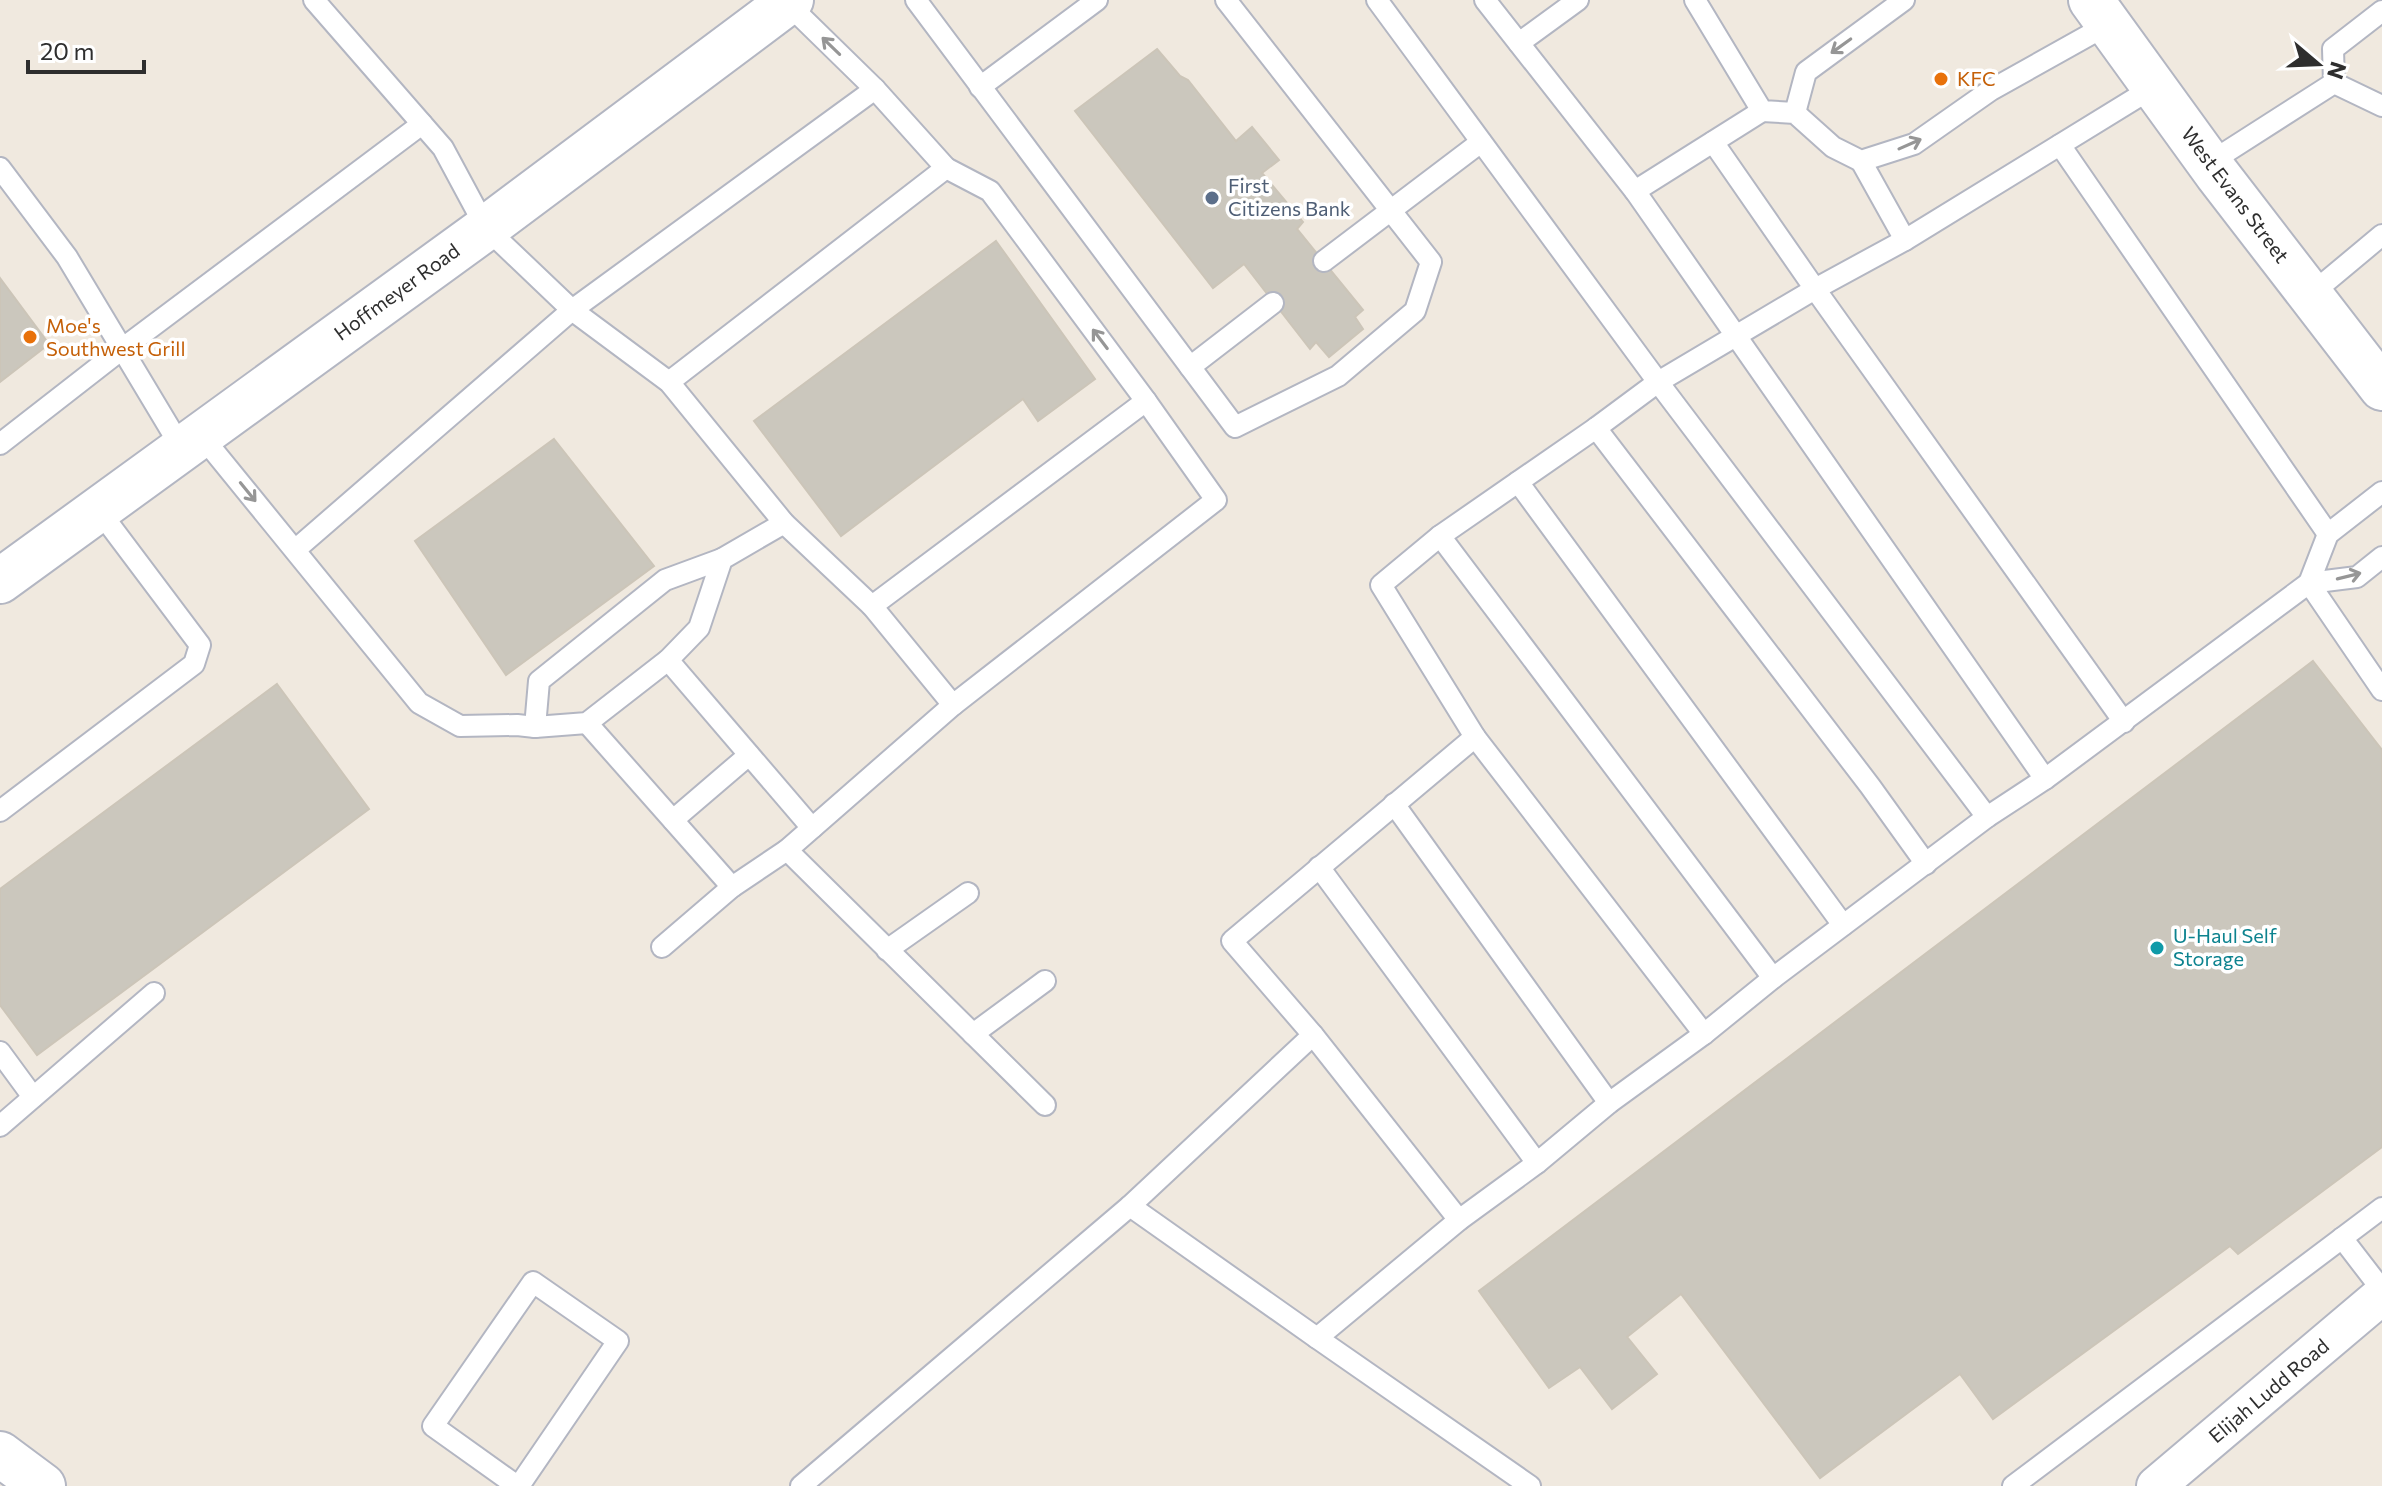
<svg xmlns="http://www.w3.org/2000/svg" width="2382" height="1486" viewBox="0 0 2382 1486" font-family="Commissioner,sans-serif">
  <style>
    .building { fill: #cbc7bd; stroke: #ccc5b8; stroke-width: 2 }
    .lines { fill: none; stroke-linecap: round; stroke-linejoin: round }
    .service-casing { stroke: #b3b6c2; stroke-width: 24 }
    .minor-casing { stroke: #b3b6c2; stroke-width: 42 }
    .secondary-casing { stroke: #b3b6c2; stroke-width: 48 }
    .service { stroke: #fff; stroke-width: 20 }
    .minor { stroke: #fff; stroke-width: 38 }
    .secondary { stroke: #fff; stroke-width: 44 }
    .oneway { stroke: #969696 }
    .food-dot { fill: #e8710a; stroke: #fff; stroke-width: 3 }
    .service-dot { fill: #5c6f8a; stroke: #fff; stroke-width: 3 }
    .culture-dot { fill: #0f9aa8; stroke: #fff; stroke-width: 3 }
    .labels { text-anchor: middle; stroke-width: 7; stroke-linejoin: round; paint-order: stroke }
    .food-label { font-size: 20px; fill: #c56008; stroke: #fff; text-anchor: start }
    .service-label { font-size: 20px; fill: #4e5e75; stroke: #fff; text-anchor: start }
    .street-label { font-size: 20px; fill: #2e2e2e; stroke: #fff }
    .culture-label { font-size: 20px; fill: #0d838f; stroke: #fff; text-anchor: start }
  </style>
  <rect width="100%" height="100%" fill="#f0e9df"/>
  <g class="building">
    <path d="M 1157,49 L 1180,76 L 1188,80 L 1236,141 L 1252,127 L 1279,160 L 1262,173 L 1303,222 L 1297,229 L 1363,310 L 1355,317 L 1363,329 L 1329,357 L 1316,342 L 1310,349 L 1244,264 L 1213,288 L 1075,111 Z"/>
    <path d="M 996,241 L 1095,379 L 1038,421 L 1023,399 L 841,536 L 754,421 Z"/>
    <path d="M 0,278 L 49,344 L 0,382 Z"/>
    <path d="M 554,439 L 654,566 L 506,675 L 415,541 Z"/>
    <path d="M 2313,661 L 2382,750 L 2382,1147 L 2238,1254 L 2230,1246 L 1993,1419 L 1960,1374 L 1820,1478 L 1681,1294 L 1627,1337 L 1657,1374 L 1612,1409 L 1580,1367 L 1549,1388 L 1479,1291 Z"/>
    <path d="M 277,684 L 369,809 L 37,1055 L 0,1005 L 0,889 Z"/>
  </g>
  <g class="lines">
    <defs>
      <g id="service">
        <path d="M 314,0 L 443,148 L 486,228 L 572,310 L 669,382 L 784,523 L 872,606 L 953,705 L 1216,500 L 1146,401 L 990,191 L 946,168"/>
        <path d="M 916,0 L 1235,427 L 1338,376 L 1415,311 L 1431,262 L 1226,0"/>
        <path d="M 1377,0 L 1658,382 L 1987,817"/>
        <path d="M 1485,0 L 1635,191 L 2045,779"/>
        <path d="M 1695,0 L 1762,111 L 1795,113 L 1833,147 L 1861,161 L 1914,144 L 1991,90 L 2109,24"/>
        <path d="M 1519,43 L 1578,0"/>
        <path d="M 2334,83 L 2333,49 L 2382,11"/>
        <path d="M 980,87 L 1097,0"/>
        <path d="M 1795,113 L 1806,72 L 1904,0"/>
        <path d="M 1713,142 L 1815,289 L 2124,722"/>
        <path d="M 2060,145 L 2328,534"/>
        <path d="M 1861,161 L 1905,240"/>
        <path d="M 2209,163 L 2334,83 L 2382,106"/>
        <path d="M 0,168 L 67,257 L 181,447"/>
        <path d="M 1635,191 L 1762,111"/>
        <path d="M 1324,261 L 1481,142"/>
        <path d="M 2310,295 L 2382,235"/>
        <path d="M 1190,367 L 1273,303"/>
        <path d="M 669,382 L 946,168 L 875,89 L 787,3"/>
        <path d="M 1596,428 L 1870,786 L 1926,864"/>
        <path d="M 200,434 L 419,703 L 460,726 L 517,725 L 535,727 L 587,723 L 668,660 L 699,628 L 722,559 L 784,523"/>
        <path d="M 0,444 L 122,349 L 422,124"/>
        <path d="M 1518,482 L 1843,925"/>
        <path d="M 2382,492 L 2328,534 L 2309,583 L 2357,577 L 2382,557"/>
        <path d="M 1440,536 L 1773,978"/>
        <path d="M 295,550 L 572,310 L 875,89"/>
        <path d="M 872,606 L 1146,401"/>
        <path d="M 668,660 L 812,828"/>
        <path d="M 587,723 L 732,887"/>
        <path d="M 535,727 L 539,681 L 665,580 L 722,559"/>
        <path d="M 1475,737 L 1704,1034"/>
        <path d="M 1394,804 L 1609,1103"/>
        <path d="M 0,811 L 194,664 L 200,645 L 97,508"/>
        <path d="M 673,820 L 749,755"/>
        <path d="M 787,850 L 1045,1105"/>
        <path d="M 1319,867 L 1537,1163"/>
        <path d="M 662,947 L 732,887 L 787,850 L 953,705"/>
        <path d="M 887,950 L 968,893"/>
        <path d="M 973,1034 L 1045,981"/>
        <path d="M 1313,1035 L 1459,1220"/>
        <path d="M 0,1052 L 33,1097"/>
        <path d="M 0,1126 L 154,993"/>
        <path d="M 1130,1206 L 1313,1035 L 1232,941 L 1475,737 L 1381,585 L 1440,536 L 1596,428 L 1658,382 L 1815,289 L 1905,240 L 2154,87"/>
        <path d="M 2342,1238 L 2382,1290"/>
        <path d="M 1317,1338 L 1530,1486"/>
        <path d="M 517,1486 L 433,1426 L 533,1282 L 618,1341 L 519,1486"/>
        <path d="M 801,1486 L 1130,1206 L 1317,1338 L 1459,1220 L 1537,1163 L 1609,1103 L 1704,1034 L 1773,978 L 1987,817 L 2045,779 L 2309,583 L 2382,690"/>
        <path d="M 2013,1486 L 2382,1208"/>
      </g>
      <path id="minor" d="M 2156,1486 L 2382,1295"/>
      <g id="secondary">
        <path d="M 2091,0 L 2217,174 L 2382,388"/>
        <path d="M 0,581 L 486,228 L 791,0"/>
        <path d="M 0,1454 L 43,1486"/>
      </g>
    </defs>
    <use href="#service" class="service-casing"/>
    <use href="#minor" class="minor-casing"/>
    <use href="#secondary" class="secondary-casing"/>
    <use href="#service" class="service"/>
    <use href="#minor" class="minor"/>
    <use href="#secondary" class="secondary"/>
  </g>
  <defs><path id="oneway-shaft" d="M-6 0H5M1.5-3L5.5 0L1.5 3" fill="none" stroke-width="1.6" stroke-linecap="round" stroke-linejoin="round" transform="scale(2)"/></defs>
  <g class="oneway">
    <use href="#oneway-shaft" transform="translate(831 46) rotate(-136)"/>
    <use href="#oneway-shaft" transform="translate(1841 46) rotate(144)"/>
    <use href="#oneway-shaft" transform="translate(1910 144) rotate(-24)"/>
    <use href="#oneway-shaft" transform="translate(1100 339) rotate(-127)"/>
    <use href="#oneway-shaft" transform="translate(248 492) rotate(51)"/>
    <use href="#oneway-shaft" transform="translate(2349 576) rotate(-14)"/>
  </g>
  <g class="food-dot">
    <circle cx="1941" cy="79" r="8"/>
    <circle cx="30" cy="337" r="8"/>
  </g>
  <circle class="service-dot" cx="1212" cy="198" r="8"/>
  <circle class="culture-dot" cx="2157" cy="948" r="8"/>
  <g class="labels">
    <g class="food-label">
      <text x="1957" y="86">KFC</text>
      <text x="46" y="333">Moe's<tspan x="46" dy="23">Southwest Grill</tspan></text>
    </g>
    <g class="service-label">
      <text x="1228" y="193">First<tspan x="1228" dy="23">Citizens Bank</tspan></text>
    </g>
    <g class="street-label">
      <text transform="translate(2235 195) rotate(53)" y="7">West Evans Street</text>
      <text transform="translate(397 292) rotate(-36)" y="7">Hoffmeyer Road</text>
      <text transform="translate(2269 1391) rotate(-40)" y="7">Elijah Ludd Road</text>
    </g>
    <g class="culture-label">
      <text x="2173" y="943">U-Haul Self<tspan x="2173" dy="23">Storage</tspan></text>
    </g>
  </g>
  <g transform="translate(2318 64) rotate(109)" stroke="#ffffff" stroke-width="6" paint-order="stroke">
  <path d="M0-6L14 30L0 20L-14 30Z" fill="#2e2e2e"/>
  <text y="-12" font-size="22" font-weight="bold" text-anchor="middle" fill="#2e2e2e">N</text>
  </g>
  <path d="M28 60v12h116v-12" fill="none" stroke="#2e2e2e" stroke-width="4"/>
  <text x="40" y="60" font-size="24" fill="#2e2e2e" stroke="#ffffff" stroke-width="6" paint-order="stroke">20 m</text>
</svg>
